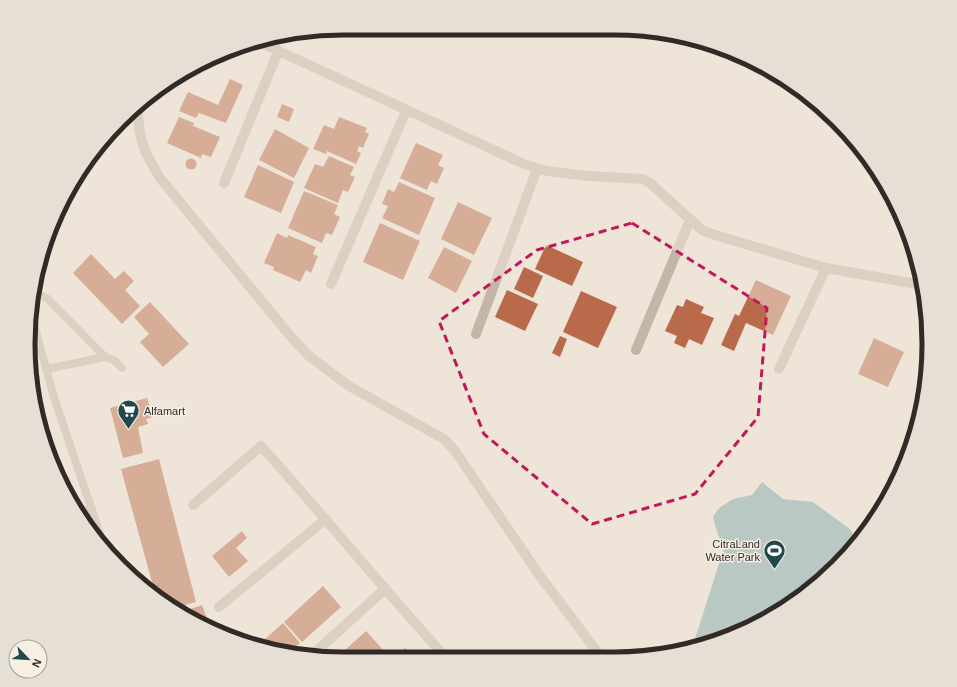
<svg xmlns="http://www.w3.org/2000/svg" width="957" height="687" viewBox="0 0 957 687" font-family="Arial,sans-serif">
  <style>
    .water { fill: #7aa4a8 }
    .building { fill: #b96a4b }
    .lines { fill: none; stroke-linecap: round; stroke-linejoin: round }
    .service { stroke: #c4b5a6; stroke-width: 8 }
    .minor { stroke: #c4b5a6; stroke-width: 10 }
    .marked { fill: none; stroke: #c2185b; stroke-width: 3; stroke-dasharray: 8 5; stroke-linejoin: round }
    .labels { text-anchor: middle; stroke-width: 3; stroke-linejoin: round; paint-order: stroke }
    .poi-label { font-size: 11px; fill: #312a26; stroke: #f6efe4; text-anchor: start }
    .rim { fill: none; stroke: #312a26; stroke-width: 5 }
  </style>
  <rect width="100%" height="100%" fill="#eee5d8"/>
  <path class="water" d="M 762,482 L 783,499 L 813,502 L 850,529 L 858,542 L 821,581 L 753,627 L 693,645 L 724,548 L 717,532 L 713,517 L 719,508 L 733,499 L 752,495 Z"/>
  <g class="building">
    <path d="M 230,79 L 243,85 L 226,123 L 199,113 L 196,118 L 179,111 L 188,92 L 218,105 Z"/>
    <path d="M 282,104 L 294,109 L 289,122 L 277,117 Z"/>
    <path d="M 179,117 L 194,123 L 193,126 L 220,137 L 211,157 L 202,154 L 201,158 L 167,143 Z"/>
    <path d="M 339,117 L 367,128 L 365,132 L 369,134 L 363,148 L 359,146 L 357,151 L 361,153 L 356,164 L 327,151 L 326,154 L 313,149 L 324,125 L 334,129 Z"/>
    <path d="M 275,129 L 309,148 L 294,178 L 259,160 Z"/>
    <path d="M 416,143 L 443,155 L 438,165 L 444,168 L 437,184 L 431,181 L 427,190 L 400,178 Z"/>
    <path d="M 329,156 L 354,167 L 350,175 L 355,177 L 348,192 L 343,190 L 338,203 L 304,188 L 315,164 L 323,167 Z"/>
    <circle cx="191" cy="164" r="5.5"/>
    <path d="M 258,165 L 294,182 L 281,213 L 244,197 Z"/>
    <path d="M 399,182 L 435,198 L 419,235 L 382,218 L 388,206 L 382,204 L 388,189 L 394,192 Z"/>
    <path d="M 304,191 L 338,205 L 334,214 L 340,217 L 332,235 L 326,233 L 322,243 L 288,228 Z"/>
    <path d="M 458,202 L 492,218 L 474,255 L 441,239 Z"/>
    <path d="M 380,223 L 420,241 L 403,280 L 363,262 Z"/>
    <path d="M 277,233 L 287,238 L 288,235 L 316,247 L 313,254 L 318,256 L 311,273 L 306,270 L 300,282 L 273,270 L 274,267 L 264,263 Z"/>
    <path d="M 546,245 L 583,262 L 572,286 L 535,269 Z"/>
    <path d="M 444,247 L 472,261 L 456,293 L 428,278 Z"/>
    <path d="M 91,254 L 115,279 L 124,271 L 134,281 L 125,290 L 140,306 L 122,324 L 73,273 Z"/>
    <path d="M 524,267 L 543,276 L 533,298 L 514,289 Z"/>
    <path d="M 756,280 L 791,296 L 773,335 L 746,323 L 734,351 L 721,345 L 735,314 L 739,316 Z"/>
    <path d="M 507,290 L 538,304 L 525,331 L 495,317 Z"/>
    <path d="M 581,291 L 617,307 L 598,348 L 563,332 Z"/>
    <path d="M 686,299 L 704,307 L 701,313 L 714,318 L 702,345 L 689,339 L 685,348 L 674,343 L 677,336 L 665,331 L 677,305 L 683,307 Z"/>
    <path d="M 150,302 L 189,344 L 163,367 L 140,342 L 149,334 L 134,317 Z"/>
    <path d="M 560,336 L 567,339 L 560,357 L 552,353 Z"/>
    <path d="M 874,338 L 904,352 L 888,387 L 858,374 Z"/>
    <path d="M 147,398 L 153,417 L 146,419 L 148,424 L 138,427 L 143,453 L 123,458 L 110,408 Z"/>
    <path d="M 159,459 L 196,602 L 175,608 L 156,597 L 121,469 Z"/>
    <path d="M 242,531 L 247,538 L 236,548 L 248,561 L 229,577 L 212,556 Z"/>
    <path d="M 323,586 L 341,607 L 302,642 L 284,622 Z"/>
    <path d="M 202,605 L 208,621 L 200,624 L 181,612 Z"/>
    <path d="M 283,623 L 300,643 L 288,653 L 274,650 L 264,640 Z"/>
    <path d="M 366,631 L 386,653 L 380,658 L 353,658 L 345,650 Z"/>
    <path d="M 263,641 L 271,650 L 257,646 Z"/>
    <path d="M 405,648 L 414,658 L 393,658 Z"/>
    <path d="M 342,654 L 346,658 L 337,658 Z"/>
  </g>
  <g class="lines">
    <g class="service">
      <path d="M 32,298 L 40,295 L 48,299 L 105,357"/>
      <path d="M 31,313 L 53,394 L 106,552"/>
      <path d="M 47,369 L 105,357 L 114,360 L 122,368"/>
      <path d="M 81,511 L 92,508"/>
    </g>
    <g class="minor">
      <path d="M 257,41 L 524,164 L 547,171 L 588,176 L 643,179 L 650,183 L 702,230 L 715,235 L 826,268 L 922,285"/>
      <path d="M 138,108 C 138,139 144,152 160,178 L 292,338 L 309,356 L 349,386 L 444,439 L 455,451 L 540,576 L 601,657"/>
      <path d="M 224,183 L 278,52"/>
      <path d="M 331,284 L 406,111"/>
      <path d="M 476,334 L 537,169"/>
      <path d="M 636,350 L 690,220"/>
      <path d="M 779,369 L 826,268"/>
      <path d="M 193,505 L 261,446 C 324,516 383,588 446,658"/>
      <path d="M 219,607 L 326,519"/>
      <path d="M 311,656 L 385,589"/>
    </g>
  </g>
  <path d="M0 0H957V687H0ZM 632,223 L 767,308 L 758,417 L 695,494 L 592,524 L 484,434 L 439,321 L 537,250 Z" fill="#eee5d8" fill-opacity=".55" fill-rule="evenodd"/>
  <path class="marked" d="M 632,223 L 767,308 L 758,417 L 695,494 L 592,524 L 484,434 L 439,321 L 537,250 Z"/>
  <defs>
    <symbol id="supermarket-pin" viewBox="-11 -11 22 30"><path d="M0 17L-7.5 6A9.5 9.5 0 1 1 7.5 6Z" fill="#20494e" stroke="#f6efe4"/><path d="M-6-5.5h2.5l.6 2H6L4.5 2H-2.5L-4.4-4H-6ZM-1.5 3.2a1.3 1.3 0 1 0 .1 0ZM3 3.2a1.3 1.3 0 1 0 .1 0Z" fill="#fff"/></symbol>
    <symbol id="stadium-pin" viewBox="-11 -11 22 30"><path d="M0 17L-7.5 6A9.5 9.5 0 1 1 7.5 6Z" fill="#20494e" stroke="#f6efe4"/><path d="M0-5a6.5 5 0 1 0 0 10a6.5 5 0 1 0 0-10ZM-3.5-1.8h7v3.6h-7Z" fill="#fff"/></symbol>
  </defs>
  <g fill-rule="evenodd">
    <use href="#supermarket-pin" x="116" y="398" width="25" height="34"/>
    <use href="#stadium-pin" x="762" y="538" width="25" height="34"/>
  </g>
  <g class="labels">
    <g class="poi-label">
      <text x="144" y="415">Alfamart</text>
      <text x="760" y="548" text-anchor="end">CitraLand<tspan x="760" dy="13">Water Park</tspan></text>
    </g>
  </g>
  <path d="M0 0H957V687H0ZM343 35H614A308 308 0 0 1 922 343V344A308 308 0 0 1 614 652H343A308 308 0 0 1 35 344V343A308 308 0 0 1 343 35Z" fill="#e6dfd5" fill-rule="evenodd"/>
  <path class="rim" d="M343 35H614A308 308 0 0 1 922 343V344A308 308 0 0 1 614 652H343A308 308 0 0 1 35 344V343A308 308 0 0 1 343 35Z"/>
  <g transform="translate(28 659) rotate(115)"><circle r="19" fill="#f6efe4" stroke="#a7a098"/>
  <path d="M0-3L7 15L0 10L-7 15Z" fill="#20494e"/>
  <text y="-6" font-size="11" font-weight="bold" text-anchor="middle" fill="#312a26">N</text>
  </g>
</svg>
